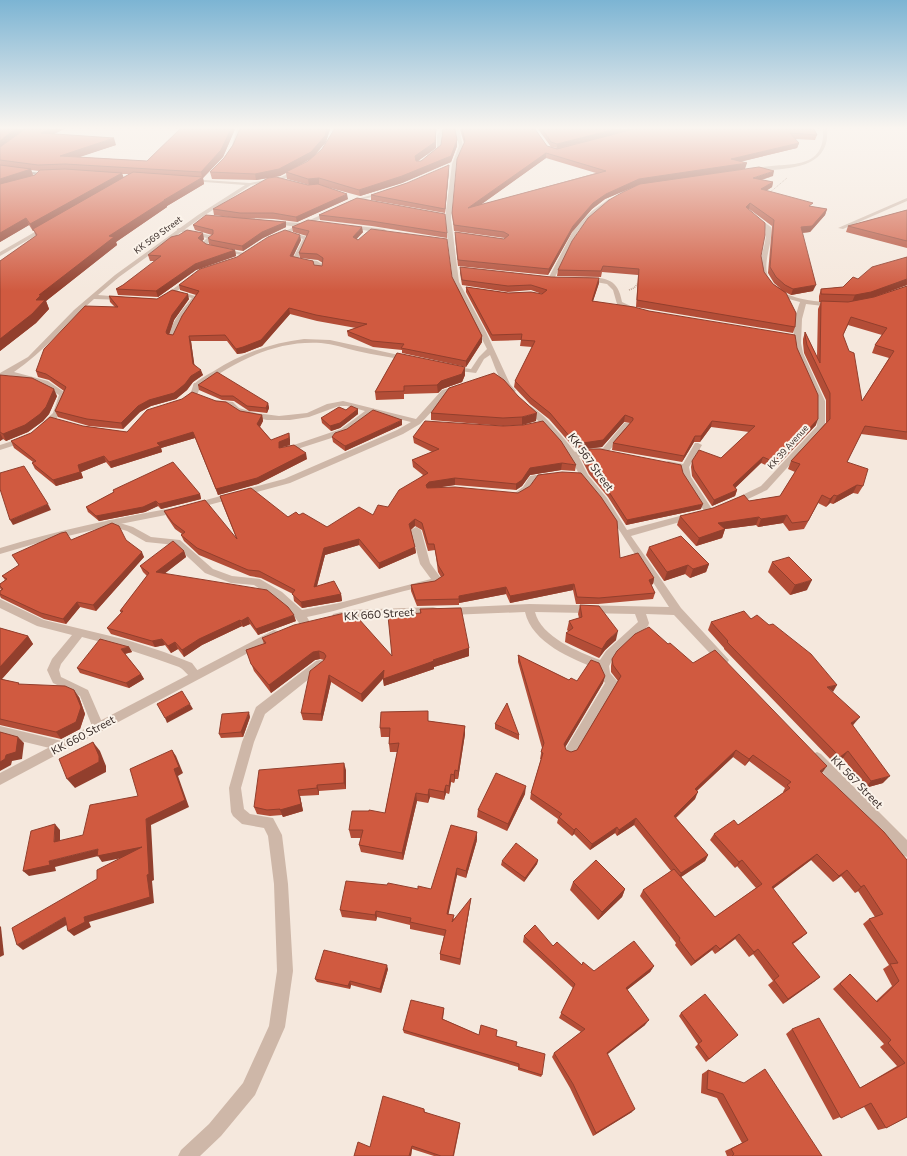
<svg xmlns="http://www.w3.org/2000/svg" width="907" height="1156" viewBox="0 0 907 1156" font-family="Commissioner,sans-serif">
  <style>
    .lines { fill: none; stroke-linecap: round; stroke-linejoin: round }
    .path-far1 { stroke: #baa192; stroke-width: 1; stroke-dasharray: 1 1; stroke-linecap: butt }
    .path { stroke: #baa192; stroke-width: 1.5; stroke-dasharray: 1 1; stroke-linecap: butt }
    .service { fill: #ceb7a8; fill-rule: evenodd }
    .minor { fill: #ceb7a8; fill-rule: evenodd }
    .secondary { fill: #a28579; fill-rule: evenodd }
    .wall { fill: #b34d37; fill-rule: evenodd }
    .shaded-wall { fill: #923f2d }
    .building { fill: #d05a40; stroke: #923f2d; fill-rule: evenodd }
    .labels { text-anchor: middle; stroke-width: 4; stroke-linejoin: round; paint-order: stroke }
    .far-street-label { font-size: 9px; fill: #3a2d29; stroke: #fbf3ea }
    .street-label { font-size: 11px; fill: #3a2d29; stroke: #fbf3ea }
  </style>
  <rect width="100%" height="100%" fill="#f5e8dd"/>
  <g class="lines">
    <path class="path-far1" d="M 768,194 L 787,178"/>
    <path class="path" d="M 629,290 L 634,288 L 639,282"/>
    <g class="service">
      <path d="M 442,129 L 447,129 L 441,135 L 441,149 L 431,156 L 427,156 L 427,154 L 437,148 L 437,135 Z"/>
      <path d="M 907,198 L 907,201 L 843,229 L 838,228 Z"/>
      <path d="M 272,221 L 300,223 L 303,225 L 300,227 L 274,224 L 272,223 Z"/>
      <path d="M 350,225 L 384,229 L 387,231 L 384,233 L 348,228 L 348,226 Z"/>
      <path d="M 179,228 L 213,236 L 213,238 L 207,244 L 212,247 L 250,254 L 247,256 L 208,249 L 201,244 L 207,238 L 177,231 L 177,229 Z"/>
      <path d="M 286,231 L 308,237 L 298,259 L 317,261 L 322,264 L 320,267 L 323,269 L 322,270 L 315,269 L 316,265 L 293,261 L 292,260 L 303,239 L 286,233 Z"/>
      <path d="M 194,383 L 200,383 L 201,385 L 197,395 L 188,404 L 182,404 L 181,402 L 191,392 Z"/>
      <path d="M 695,443 L 698,443 L 702,445 L 689,467 L 691,477 L 714,512 L 709,515 L 706,514 L 683,477 L 681,469 L 665,466 L 664,464 L 668,461 L 683,464 Z"/>
      <path d="M 110,520 L 133,527 L 151,537 L 180,540 L 213,569 L 232,576 L 260,579 L 282,592 L 302,610 L 339,603 L 431,579 L 420,564 L 411,530 L 416,527 L 421,530 L 430,563 L 443,581 C 439,587 424,587 417,588 C 380,596 344,610 307,617 L 311,624 L 310,627 L 302,627 L 291,612 L 274,598 L 254,585 L 231,583 L 205,573 L 175,545 L 146,542 L 127,531 L 107,525 L 105,523 L 107,521 Z"/>
      <path d="M 0,599 L 44,620 L 127,640 L 164,652 L 192,663 L 201,675 L 199,678 C 189,681 187,671 179,667 C 147,655 115,645 82,637 L 61,664 L 59,670 L 61,677 L 88,690 L 104,727 L 102,731 L 98,732 L 94,731 L 80,696 L 53,683 L 47,670 L 52,659 L 72,635 L 37,626 L 0,608 Z"/>
      <path d="M 0,726 L 62,741 L 66,742 L 68,746 L 66,750 L 62,751 L 0,736 Z"/>
    </g>
    <g class="minor">
      <path d="M 237,129 L 241,129 L 239,139 L 234,146 L 232,145 Z"/>
      <path d="M 455,129 L 459,129 L 463,146 L 456,164 L 451,219 L 459,282 L 486,332 L 510,384 L 516,391 L 512,393 C 502,390 494,364 490,355 L 484,359 L 476,373 L 451,370 L 447,368 L 451,366 L 471,369 L 479,357 L 487,349 L 453,282 L 445,219 L 452,164 L 459,146 Z"/>
      <path d="M 823,129 L 827,129 C 831,172 782,168 753,172 L 751,171 C 774,158 826,178 823,129 Z"/>
      <path d="M 299,169 L 301,171 L 284,179 L 251,185 L 202,217 L 119,277 L 98,295 L 122,297 L 124,298 L 124,300 L 94,299 C 66,323 44,352 14,372 L 48,381 L 67,394 C 64,409 58,419 46,429 L 40,429 L 40,425 L 53,413 L 59,395 L 42,385 L 8,375 L 0,378 L 0,373 L 28,357 L 74,310 L 115,275 L 198,215 L 245,185 L 191,181 L 189,179 L 250,183 L 281,177 Z"/>
      <path d="M 383,192 L 385,194 L 351,202 L 349,201 Z"/>
      <path d="M 609,199 L 613,200 L 596,213 L 578,231 L 554,279 L 549,280 L 548,279 L 574,229 L 592,211 Z"/>
      <path d="M 332,210 L 334,213 L 279,237 L 274,236 Z"/>
      <path d="M 755,216 L 771,227 C 773,243 764,257 767,273 C 769,292 798,299 814,301 C 821,302 830,301 835,305 L 832,307 L 806,304 L 802,319 L 801,343 L 803,353 L 825,401 L 825,426 L 767,490 L 733,506 L 730,505 L 729,503 L 730,501 L 761,486 L 817,426 C 817,417 819,409 817,401 C 807,359 782,352 800,302 C 781,298 757,286 760,262 C 762,252 766,243 766,232 L 765,228 L 753,219 Z"/>
      <path d="M 47,225 L 49,226 L 49,228 L 0,256 L 0,252 Z"/>
      <path d="M 586,277 C 607,278 618,279 622,302 L 639,310 L 634,311 L 617,304 L 613,290 L 607,284 L 584,280 L 584,278 Z"/>
      <path d="M 188,278 L 193,279 L 177,291 L 199,297 L 182,321 L 174,339 L 170,339 C 167,326 184,308 192,298 L 169,292 Z"/>
      <path d="M 304,339 L 330,340 L 408,357 L 412,359 L 408,361 C 391,357 374,355 357,351 C 345,348 333,344 321,343 C 276,340 235,361 200,387 L 194,387 L 193,385 C 199,379 207,375 214,371 C 242,353 272,343 304,339 Z"/>
      <path d="M 458,386 L 461,386 L 461,390 L 448,394 L 420,424 L 403,434 L 290,483 L 194,509 L 189,506 L 191,504 L 284,479 L 397,430 L 411,422 L 373,413 L 347,433 L 285,453 L 282,453 L 282,449 L 341,429 L 365,411 L 347,406 L 339,406 L 309,417 L 290,420 L 267,420 L 242,415 L 228,406 L 213,404 L 213,400 L 233,402 L 239,408 L 256,413 L 279,416 L 307,413 L 327,404 L 343,401 L 416,419 L 442,390 Z"/>
      <path d="M 524,405 C 537,403 567,442 575,452 L 586,449 L 603,448 L 624,423 L 630,423 L 630,427 L 608,452 L 587,453 L 579,457 L 588,475 L 607,498 L 627,530 L 691,513 L 694,514 L 696,516 L 694,518 L 631,536 L 681,608 L 729,660 L 727,663 L 723,664 L 719,663 L 674,615 L 646,614 L 649,623 L 648,626 L 614,657 L 609,666 L 610,673 L 618,682 L 574,756 L 570,757 L 566,756 L 564,752 L 566,748 L 605,683 L 601,678 L 598,669 C 572,659 532,643 525,612 L 449,615 L 445,614 L 444,611 L 445,608 L 529,604 L 669,607 L 601,502 L 580,476 L 570,457 L 542,424 L 524,409 ZM 535,612 L 635,614 L 638,622 L 606,651 L 600,660 C 579,652 541,637 535,612 Z"/>
      <path d="M 25,437 L 29,439 L 28,441 L 0,450 L 0,445 Z"/>
      <path d="M 548,473 L 552,476 L 551,478 L 536,480 C 531,489 526,495 516,498 L 512,495 L 523,487 L 530,476 Z"/>
      <path d="M 178,507 L 183,510 L 181,512 L 110,526 L 34,544 L 0,554 L 0,548 C 58,530 118,518 178,507 Z"/>
      <path d="M 433,607 L 437,608 L 438,611 L 437,614 L 433,615 L 350,618 L 337,621 L 333,620 L 332,617 L 333,614 L 350,610 Z"/>
      <path d="M 274,630 L 278,631 L 279,634 L 278,637 L 0,785 L 0,773 Z"/>
      <path d="M 320,660 L 324,661 L 326,664 L 324,667 L 265,714 L 254,742 L 241,788 L 244,809 L 250,814 L 273,818 L 282,835 L 288,884 L 293,971 L 285,1027 L 255,1095 L 221,1136 L 200,1156 L 178,1156 L 181,1150 L 209,1124 L 243,1083 L 269,1026 L 277,971 L 274,884 L 268,836 L 264,828 L 242,824 L 233,816 L 231,812 L 229,788 L 242,742 L 256,707 L 316,661 Z"/>
      <path d="M 817,752 L 821,754 L 907,840 L 907,857 L 902,855 L 813,762 L 811,758 L 813,754 Z"/>
    </g>
    <path class="secondary" d="M 0,168 L 41,173 L 43,174 L 35,179 L 33,178 L 37,175 L 0,170 Z"/>
  </g>
  <g class="wall">
    <path d="M 0,129 L 64,129 L 54,134 L 116,145 L 78,157 L 147,161 L 180,129 L 235,129 L 223,157 L 203,178 L 204,184 L 167,206 L 167,207 L 116,242 L 117,245 L 46,301 L 49,309 L 36,323 L 0,351 L 0,261 L 36,236 L 34,231 L 33,231 L 29,225 L 0,242 ZM 31,170 L 39,171 L 35,175 L 33,175 ZM 122,174 L 130,174 L 124,178 Z"/>
    <path d="M 240,129 L 330,129 L 326,142 L 314,156 L 436,148 L 418,161 L 421,161 L 457,140 L 457,146 L 451,162 L 402,183 L 360,196 L 319,185 L 348,199 L 297,222 L 274,219 L 245,218 L 286,222 L 286,227 L 263,238 L 243,251 L 213,246 L 209,244 L 208,238 L 212,235 L 195,230 L 193,225 L 235,218 L 214,215 L 213,209 L 309,185 L 287,179 L 286,173 L 280,176 L 256,180 L 212,179 L 210,172 L 224,158 L 233,145 ZM 310,159 L 308,161 L 294,168 Z"/>
    <path d="M 460,129 L 535,129 L 547,146 L 557,148 L 551,147 L 538,129 L 814,129 L 817,135 L 815,140 L 795,139 L 799,143 L 797,148 L 740,162 L 745,169 L 638,185 L 605,199 L 592,209 L 572,232 L 548,275 L 458,266 L 455,237 L 455,232 L 504,239 L 505,238 L 454,231 L 452,213 L 464,143 ZM 546,158 L 596,173 L 480,205 Z"/>
    <path d="M 449,169 L 445,213 L 371,200 L 371,195 Z"/>
    <path d="M 773,176 L 761,180 L 773,182 L 772,187 L 766,191 L 812,207 L 827,209 L 825,215 L 810,232 L 802,233 L 813,291 L 791,295 L 785,292 L 795,327 L 793,333 L 636,307 L 638,275 L 602,272 L 601,277 L 557,276 L 558,270 L 588,218 ZM 749,209 L 772,226 L 768,273 L 774,283 L 781,289 L 773,284 L 764,272 L 761,256 Z"/>
    <path d="M 357,198 L 447,233 L 447,238 L 372,226 L 320,220 L 319,215 Z"/>
    <path d="M 907,210 L 907,248 L 846,232 L 848,226 Z"/>
    <path d="M 292,227 L 363,232 L 356,239 L 452,277 L 482,336 L 482,342 L 466,367 L 402,353 L 402,350 L 373,347 L 348,336 L 347,331 L 356,328 L 317,321 L 290,314 L 262,346 L 244,353 L 237,354 L 227,341 L 191,341 L 194,364 L 203,375 L 193,382 L 187,390 L 176,399 L 151,406 L 140,412 L 123,429 L 89,426 L 58,417 L 55,411 L 64,391 L 49,380 L 38,377 L 36,371 L 115,307 L 110,302 L 109,296 L 157,299 L 189,299 L 174,320 L 169,334 L 173,335 L 196,295 L 180,290 L 179,285 L 301,240 L 293,256 L 314,265 L 322,266 L 323,263 L 318,260 L 300,258 L 299,253 L 307,236 L 293,232 Z"/>
    <path d="M 179,235 L 204,239 L 202,241 L 206,244 L 235,250 L 236,256 L 196,270 L 158,297 L 118,295 L 116,289 L 123,285 L 155,261 L 150,261 L 148,255 Z"/>
    <path d="M 907,257 L 907,285 L 872,298 L 907,286 L 907,440 L 861,434 L 847,462 L 863,486 L 858,494 L 853,493 L 833,504 L 830,503 L 826,507 L 818,503 L 804,529 L 789,531 L 783,523 L 758,527 L 756,525 L 725,529 L 722,538 L 696,546 L 677,525 L 680,516 L 749,501 L 780,496 L 795,472 L 788,469 L 791,461 L 826,423 L 826,400 L 804,353 L 803,343 L 803,339 L 805,332 L 817,357 L 818,309 L 821,302 L 819,302 L 819,296 L 821,289 L 843,287 L 858,279 ZM 848,325 L 882,335 L 875,345 L 872,353 L 889,358 L 862,401 L 843,335 Z"/>
    <path d="M 460,267 L 551,277 L 599,278 L 599,283 L 593,301 L 649,311 L 797,348 L 816,425 L 778,465 L 770,462 L 768,466 L 761,463 L 735,488 L 737,490 L 735,496 L 712,506 L 692,476 L 691,467 L 692,461 L 721,458 L 749,432 L 711,427 L 700,442 L 694,442 L 682,462 L 612,450 L 613,443 L 630,423 L 624,422 L 602,447 L 576,450 L 549,419 L 530,404 L 514,387 L 515,381 L 532,347 L 520,346 L 521,340 L 492,341 L 466,292 L 466,287 L 508,293 L 542,294 L 531,290 L 508,292 L 462,285 L 460,273 Z"/>
    <path d="M 397,353 L 465,375 L 462,382 L 442,389 L 438,393 L 404,394 L 404,399 L 376,400 L 375,392 Z"/>
    <path d="M 0,375 L 57,396 L 49,414 L 43,421 L 28,432 L 6,441 L 3,439 L 0,441 Z"/>
    <path d="M 198,385 L 268,403 L 269,408 L 267,413 L 249,411 L 234,401 L 222,400 L 199,390 Z"/>
    <path d="M 449,388 L 536,421 L 522,425 L 503,426 L 431,420 L 431,413 Z"/>
    <path d="M 216,401 L 240,411 L 262,415 L 263,421 L 260,427 L 271,440 L 290,439 L 290,445 L 282,447 L 307,459 L 258,484 L 218,495 L 195,438 L 161,448 L 162,452 L 111,468 L 106,462 L 81,472 L 83,478 L 56,486 L 35,469 L 32,463 L 33,462 L 14,448 L 11,441 L 83,426 L 127,432 Z"/>
    <path d="M 358,409 L 358,414 L 340,428 L 331,431 L 322,423 L 321,418 Z"/>
    <path d="M 402,425 L 345,451 L 333,442 L 332,437 Z"/>
    <path d="M 413,437 L 576,465 L 575,471 L 561,470 L 530,475 L 522,486 L 516,490 L 455,485 L 431,488 L 620,558 L 654,578 L 653,584 L 651,585 L 655,593 L 653,599 L 598,604 L 576,604 L 573,590 L 510,603 L 506,594 L 459,603 L 459,605 L 417,606 L 411,591 L 411,585 L 435,581 L 441,577 L 438,572 L 435,550 L 428,551 L 422,530 L 415,526 L 411,530 L 415,547 L 416,553 L 379,569 L 359,545 L 325,555 L 317,586 L 341,594 L 342,601 L 302,608 L 294,601 L 293,594 L 261,578 L 250,576 L 199,555 L 184,541 L 181,535 L 182,534 L 175,529 L 167,517 L 164,511 L 236,537 L 222,503 L 220,496 L 288,517 L 299,515 L 327,527 L 373,515 L 388,507 L 423,475 L 413,467 L 412,460 L 432,452 L 414,443 Z"/>
    <path d="M 582,453 L 683,473 L 701,509 L 626,525 L 608,497 L 589,474 L 581,458 Z"/>
    <path d="M 113,490 L 200,494 L 201,499 L 161,509 L 158,506 L 145,512 L 99,521 L 88,512 L 86,507 L 114,492 Z"/>
    <path d="M 71,540 L 126,540 L 144,557 L 96,611 L 80,607 L 66,624 L 44,619 L 1,598 L 0,596 L 0,591 L 1,590 L 0,588 L 0,584 L 5,580 L 2,576 Z"/>
    <path d="M 649,547 L 709,564 L 706,572 L 690,578 L 685,574 L 664,581 L 646,555 Z"/>
    <path d="M 184,551 L 186,557 L 165,573 L 296,621 L 258,635 L 250,624 L 243,627 L 242,626 L 202,645 L 184,657 L 178,649 L 171,653 L 165,645 L 155,647 L 111,634 L 107,628 L 121,613 L 120,611 L 147,576 L 143,572 L 140,566 Z"/>
    <path d="M 772,562 L 807,590 L 790,595 L 768,572 Z"/>
    <path d="M 580,605 L 616,640 L 605,650 L 599,658 L 565,642 L 566,633 L 569,632 L 567,630 L 569,621 L 579,618 L 578,614 Z"/>
    <path d="M 420,609 L 469,648 L 469,656 L 434,667 L 434,669 L 384,686 L 383,679 L 362,702 L 331,682 L 322,721 L 303,720 L 301,713 L 324,660 L 320,659 L 315,660 L 271,693 L 254,671 L 246,650 L 264,644 L 262,638 L 353,620 L 392,656 L 420,613 Z"/>
    <path d="M 751,619 L 832,692 L 854,724 L 853,725 L 883,783 L 865,788 L 843,758 L 835,764 L 724,649 L 724,648 L 708,630 L 711,622 Z"/>
    <path d="M 0,628 L 28,636 L 33,644 L 2,679 L 20,684 L 79,697 L 85,714 L 80,729 L 61,739 L 0,725 Z"/>
    <path d="M 668,644 L 822,773 L 907,860 L 907,1117 L 886,1128 L 878,1130 L 864,1107 L 833,1120 L 786,1034 L 792,1029 L 860,1088 L 897,1066 L 880,1047 L 884,1044 L 833,989 L 844,979 L 850,974 L 876,1001 L 892,986 L 883,969 L 889,965 L 863,924 L 869,919 L 875,917 L 858,891 L 855,893 L 841,876 L 833,882 L 811,860 L 773,889 L 807,933 L 801,938 L 793,944 L 820,977 L 783,1004 L 768,985 L 773,981 L 753,954 L 749,957 L 735,939 L 715,954 L 712,950 L 691,966 L 675,945 L 676,943 L 640,896 L 643,890 L 671,871 L 634,825 L 617,836 L 615,833 L 590,850 L 574,834 L 572,836 L 557,823 L 558,819 L 530,799 L 531,793 L 541,759 L 540,759 L 542,748 L 518,662 L 518,655 L 569,680 L 577,681 L 605,676 L 603,683 L 565,747 L 566,750 L 571,752 L 577,750 L 618,681 L 611,672 L 611,666 L 612,659 ZM 733,757 L 745,766 L 749,761 L 785,788 L 783,792 L 784,792 L 738,825 L 714,834 L 710,840 L 735,868 L 737,866 L 756,888 L 715,917 L 681,877 L 705,861 L 708,855 L 676,818 L 695,799 L 697,791 Z"/>
    <path d="M 129,647 L 132,652 L 125,654 L 141,674 L 144,679 L 129,688 L 80,673 L 77,668 Z"/>
    <path d="M 250,717 L 243,737 L 221,738 L 219,734 Z"/>
    <path d="M 428,721 L 465,726 L 465,734 L 458,779 L 455,779 L 454,783 L 451,782 L 449,794 L 446,793 L 444,800 L 430,797 L 428,803 L 417,801 L 403,860 L 361,852 L 359,845 L 361,838 L 351,838 L 349,830 L 385,813 L 397,752 L 390,752 L 389,744 L 389,737 L 381,737 L 380,728 Z"/>
    <path d="M 495,724 L 519,735 L 519,740 L 495,729 Z"/>
    <path d="M 346,770 L 346,789 L 319,791 L 319,795 L 300,796 L 303,811 L 283,817 L 282,815 L 270,816 L 257,814 L 254,807 Z"/>
    <path d="M 525,794 L 507,831 L 477,817 L 478,810 Z"/>
    <path d="M 477,840 L 466,878 L 457,875 L 448,914 L 454,919 L 470,905 L 460,965 L 440,960 L 440,954 L 444,936 L 410,929 L 410,925 L 377,917 L 376,921 L 342,917 L 340,910 L 418,889 L 431,889 Z"/>
    <path d="M 538,860 L 537,864 L 524,882 L 501,865 L 502,861 Z"/>
    <path d="M 573,882 L 625,889 L 622,897 L 598,920 L 570,890 Z"/>
    <path d="M 524,936 L 553,946 L 582,965 L 594,971 L 654,966 L 650,972 L 627,990 L 645,1025 L 607,1054 L 632,1112 L 593,1136 L 570,1088 L 552,1057 L 554,1053 L 581,1032 L 559,1018 L 573,988 L 523,942 Z"/>
    <path d="M 388,969 L 381,993 L 351,985 L 350,989 L 317,982 L 315,979 Z"/>
    <path d="M 444,1008 L 444,1011 L 443,1019 L 479,1035 L 496,1036 L 516,1046 L 542,1075 L 541,1077 L 518,1070 L 518,1067 L 404,1033 L 403,1030 Z"/>
    <path d="M 681,1013 L 738,1035 L 706,1062 L 695,1047 L 698,1044 L 679,1016 Z"/>
    <path d="M 708,1070 L 822,1156 L 727,1156 L 725,1151 L 742,1143 L 717,1098 L 701,1093 L 702,1074 Z"/>
    <path d="M 424,1109 L 425,1112 L 460,1126 L 454,1156 L 434,1156 L 412,1149 L 411,1156 L 354,1156 L 370,1147 Z"/>
  </g>
  <g class="shaded-wall">
    <path d="M 15,129 L 25,129 L 0,149 L 0,141 Z"/>
    <path d="M 49,129 L 64,129 L 43,139 L 41,133 Z"/>
    <path d="M 231,129 L 235,129 L 223,157 L 203,178 L 204,184 L 167,206 L 167,207 L 116,242 L 117,245 L 46,301 L 49,309 L 36,323 L 0,351 L 0,339 L 36,300 L 39,295 L 109,236 L 164,200 L 202,177 L 201,172 Z"/>
    <path d="M 327,129 L 330,129 L 326,142 L 312,158 L 280,176 L 256,180 L 255,174 Z"/>
    <path d="M 436,129 L 436,148 L 415,163 L 415,156 Z"/>
    <path d="M 616,129 L 631,129 L 631,131 L 557,148 L 557,144 Z"/>
    <path d="M 114,138 L 116,145 L 62,163 L 60,156 Z"/>
    <path d="M 457,140 L 457,146 L 451,162 L 402,183 L 360,196 L 359,190 L 402,176 Z"/>
    <path d="M 799,143 L 797,148 L 730,164 L 731,159 Z"/>
    <path d="M 546,153 L 546,158 L 468,214 L 468,208 Z"/>
    <path d="M 747,163 L 745,169 L 638,185 L 605,199 L 592,209 L 572,232 L 548,275 L 549,269 L 573,226 L 593,203 L 606,194 L 639,179 Z"/>
    <path d="M 449,165 L 449,169 L 445,213 L 445,209 Z"/>
    <path d="M 31,169 L 33,176 L 0,186 L 0,179 Z"/>
    <path d="M 774,171 L 773,176 L 751,183 L 753,178 Z"/>
    <path d="M 122,173 L 124,179 L 33,229 L 34,231 L 33,231 L 30,224 Z"/>
    <path d="M 319,178 L 319,185 L 309,185 L 308,179 Z"/>
    <path d="M 773,182 L 772,187 L 759,195 L 761,189 Z"/>
    <path d="M 347,194 L 348,199 L 297,222 L 296,217 Z"/>
    <path d="M 750,203 L 749,209 L 746,207 Z"/>
    <path d="M 827,209 L 825,215 L 810,232 L 799,233 L 801,227 Z"/>
    <path d="M 26,218 L 29,225 L 0,242 L 0,233 Z"/>
    <path d="M 286,222 L 286,227 L 263,238 L 243,251 L 242,246 L 262,232 Z"/>
    <path d="M 362,227 L 363,232 L 354,242 L 353,237 Z"/>
    <path d="M 203,233 L 204,239 L 200,244 L 198,238 Z"/>
    <path d="M 300,235 L 301,240 L 291,261 L 290,256 Z"/>
    <path d="M 235,250 L 236,256 L 196,270 L 158,297 L 156,291 L 195,264 Z"/>
    <path d="M 599,278 L 599,283 L 591,307 L 592,301 Z"/>
    <path d="M 907,279 L 907,285 L 868,299 L 852,302 L 855,295 Z"/>
    <path d="M 816,285 L 813,291 L 791,295 L 793,289 Z"/>
    <path d="M 188,294 L 189,299 L 174,320 L 168,338 L 166,332 L 172,315 Z"/>
    <path d="M 289,308 L 290,314 L 262,346 L 244,353 L 237,354 L 236,349 Z"/>
    <path d="M 189,336 L 191,341 L 195,369 L 193,364 Z"/>
    <path d="M 482,336 L 482,342 L 466,367 L 466,361 Z"/>
    <path d="M 465,367 L 465,375 L 462,382 L 442,389 L 438,393 L 437,385 L 441,381 Z"/>
    <path d="M 201,370 L 203,375 L 193,382 L 187,390 L 176,399 L 151,406 L 140,412 L 123,429 L 121,423 L 138,406 L 191,376 Z"/>
    <path d="M 54,389 L 57,396 L 49,414 L 43,421 L 28,432 L 6,441 L 3,434 Z"/>
    <path d="M 268,403 L 269,408 L 267,413 L 266,408 Z"/>
    <path d="M 358,409 L 358,414 L 340,428 L 331,431 L 330,426 Z"/>
    <path d="M 537,413 L 536,421 L 522,425 L 522,417 Z"/>
    <path d="M 262,415 L 263,421 L 258,430 L 257,424 Z"/>
    <path d="M 625,415 L 624,422 L 602,447 L 576,450 L 576,444 Z"/>
    <path d="M 818,419 L 816,425 L 778,465 L 781,459 Z"/>
    <path d="M 402,420 L 402,425 L 345,451 L 345,446 Z"/>
    <path d="M 712,421 L 711,427 L 700,442 L 701,436 Z"/>
    <path d="M 193,432 L 195,438 L 161,448 L 162,452 L 111,468 L 109,462 L 157,443 Z"/>
    <path d="M 0,433 L 3,439 L 0,441 Z"/>
    <path d="M 289,433 L 290,439 L 290,445 L 279,448 L 279,442 Z"/>
    <path d="M 695,436 L 694,442 L 682,462 L 684,456 Z"/>
    <path d="M 306,453 L 307,459 L 258,484 L 218,495 L 216,489 Z"/>
    <path d="M 104,456 L 106,462 L 81,472 L 83,478 L 56,486 L 53,480 L 78,465 Z"/>
    <path d="M 773,456 L 768,466 L 770,460 Z"/>
    <path d="M 763,457 L 761,463 L 731,492 L 733,485 Z"/>
    <path d="M 562,463 L 561,470 L 530,475 L 522,486 L 516,490 L 516,484 L 530,468 Z"/>
    <path d="M 455,478 L 455,485 L 429,489 L 427,491 L 426,485 L 429,482 Z"/>
    <path d="M 857,485 L 853,493 L 833,504 L 837,496 Z"/>
    <path d="M 737,490 L 735,496 L 712,506 L 714,500 Z"/>
    <path d="M 200,494 L 201,499 L 161,509 L 159,504 Z"/>
    <path d="M 822,495 L 818,503 L 804,529 L 808,521 Z"/>
    <path d="M 834,495 L 830,503 L 826,507 L 830,499 Z"/>
    <path d="M 156,501 L 158,506 L 145,512 L 99,521 L 96,516 Z"/>
    <path d="M 48,504 L 51,510 L 13,525 L 10,520 Z"/>
    <path d="M 703,504 L 701,509 L 626,525 L 627,520 Z"/>
    <path d="M 787,515 L 783,523 L 758,527 L 761,519 Z"/>
    <path d="M 759,517 L 756,525 L 725,529 L 722,538 L 696,546 L 699,538 L 718,523 Z"/>
    <path d="M 415,519 L 415,526 L 410,530 L 409,524 Z"/>
    <path d="M 359,539 L 359,545 L 325,555 L 315,593 L 314,587 L 324,548 Z"/>
    <path d="M 415,547 L 416,553 L 379,569 L 379,563 Z"/>
    <path d="M 184,551 L 186,557 L 159,578 L 156,572 Z"/>
    <path d="M 142,552 L 144,557 L 96,611 L 93,605 Z"/>
    <path d="M 709,564 L 706,572 L 690,578 L 693,569 Z"/>
    <path d="M 688,565 L 685,574 L 664,581 L 667,572 Z"/>
    <path d="M 654,578 L 653,584 L 647,586 L 649,580 Z"/>
    <path d="M 812,580 L 807,590 L 790,595 L 795,585 Z"/>
    <path d="M 574,584 L 573,590 L 510,603 L 510,596 Z"/>
    <path d="M 506,587 L 506,594 L 459,603 L 459,596 Z"/>
    <path d="M 341,594 L 342,601 L 302,608 L 301,602 Z"/>
    <path d="M 77,602 L 80,607 L 66,624 L 63,619 Z"/>
    <path d="M 294,615 L 296,621 L 258,635 L 256,629 Z"/>
    <path d="M 248,617 L 250,624 L 243,627 L 241,621 Z"/>
    <path d="M 240,620 L 242,626 L 202,645 L 184,657 L 182,650 L 199,639 Z"/>
    <path d="M 618,631 L 616,640 L 605,650 L 599,658 L 602,649 L 607,641 Z"/>
    <path d="M 28,636 L 33,644 L 0,681 L 0,667 Z"/>
    <path d="M 162,639 L 165,645 L 155,647 L 152,641 Z"/>
    <path d="M 175,642 L 178,649 L 171,653 L 168,646 Z"/>
    <path d="M 129,647 L 132,652 L 124,654 L 121,649 Z"/>
    <path d="M 469,648 L 469,656 L 434,667 L 434,669 L 384,686 L 383,679 L 433,660 Z"/>
    <path d="M 319,651 L 320,659 L 315,660 L 271,693 L 269,685 L 313,652 Z"/>
    <path d="M 384,670 L 384,677 L 362,702 L 361,694 Z"/>
    <path d="M 141,674 L 144,679 L 129,688 L 126,683 Z"/>
    <path d="M 329,675 L 331,682 L 322,721 L 321,714 Z"/>
    <path d="M 605,676 L 603,683 L 563,751 L 564,744 Z"/>
    <path d="M 837,685 L 833,692 L 827,687 Z"/>
    <path d="M 74,690 L 79,697 L 85,714 L 80,729 L 61,739 L 56,732 Z"/>
    <path d="M 190,704 L 193,709 L 167,723 L 165,718 Z"/>
    <path d="M 249,712 L 250,717 L 243,737 L 241,732 Z"/>
    <path d="M 860,717 L 854,724 L 845,730 L 851,723 Z"/>
    <path d="M 465,726 L 465,734 L 458,779 L 458,771 Z"/>
    <path d="M 18,737 L 24,743 L 22,759 L 12,761 L 11,765 L 0,771 L 0,762 L 6,755 Z"/>
    <path d="M 93,742 L 100,751 L 106,766 L 106,772 L 75,788 L 67,779 Z"/>
    <path d="M 172,750 L 176,756 L 183,773 L 178,776 L 189,807 L 151,825 L 154,880 L 152,881 L 154,903 L 89,922 L 91,927 L 74,936 L 68,931 L 84,917 L 147,875 L 146,819 L 174,769 Z"/>
    <path d="M 736,750 L 733,757 L 691,796 L 695,789 Z"/>
    <path d="M 848,751 L 843,758 L 835,764 L 840,757 Z"/>
    <path d="M 753,755 L 749,761 L 745,766 L 749,759 Z"/>
    <path d="M 344,763 L 346,770 L 346,789 L 344,783 Z"/>
    <path d="M 827,766 L 822,773 L 815,778 L 820,771 Z"/>
    <path d="M 455,770 L 455,779 L 454,783 L 454,775 Z"/>
    <path d="M 451,774 L 451,782 L 449,794 L 449,786 Z"/>
    <path d="M 890,776 L 883,783 L 865,788 L 871,781 Z"/>
    <path d="M 317,785 L 319,791 L 319,795 L 317,788 Z"/>
    <path d="M 446,785 L 446,793 L 444,800 L 444,792 Z"/>
    <path d="M 526,786 L 525,794 L 507,831 L 508,824 Z"/>
    <path d="M 429,789 L 430,797 L 428,803 L 428,795 Z"/>
    <path d="M 298,790 L 300,796 L 303,811 L 283,817 L 280,810 Z"/>
    <path d="M 698,792 L 695,799 L 671,822 L 674,816 Z"/>
    <path d="M 416,793 L 417,801 L 403,860 L 402,853 Z"/>
    <path d="M 636,818 L 634,825 L 617,836 L 619,830 Z"/>
    <path d="M 55,824 L 60,830 L 60,848 L 54,842 Z"/>
    <path d="M 617,827 L 615,833 L 590,850 L 592,844 Z"/>
    <path d="M 576,828 L 574,834 L 572,836 L 574,830 Z"/>
    <path d="M 477,832 L 477,840 L 466,878 L 466,871 Z"/>
    <path d="M 142,847 L 147,853 L 102,862 L 98,856 L 55,867 L 56,871 L 29,876 L 23,871 L 49,861 L 98,849 Z"/>
    <path d="M 817,854 L 811,860 L 767,893 L 772,887 Z"/>
    <path d="M 708,855 L 705,861 L 678,879 L 681,873 Z"/>
    <path d="M 538,860 L 537,864 L 524,882 L 525,878 Z"/>
    <path d="M 742,860 L 737,866 L 735,868 L 739,862 Z"/>
    <path d="M 457,868 L 457,875 L 447,921 L 447,914 Z"/>
    <path d="M 847,870 L 841,876 L 833,882 L 839,876 Z"/>
    <path d="M 864,885 L 858,891 L 855,893 L 861,887 Z"/>
    <path d="M 625,889 L 622,897 L 598,920 L 602,912 Z"/>
    <path d="M 471,898 L 470,905 L 460,965 L 460,959 Z"/>
    <path d="M 376,911 L 377,917 L 376,921 L 375,915 Z"/>
    <path d="M 65,917 L 70,923 L 23,950 L 17,945 Z"/>
    <path d="M 0,926 L 1,927 L 4,955 L 0,957 Z"/>
    <path d="M 807,933 L 801,938 L 786,948 L 792,943 Z"/>
    <path d="M 739,934 L 735,939 L 715,954 L 720,949 Z"/>
    <path d="M 716,945 L 712,950 L 691,966 L 695,961 Z"/>
    <path d="M 758,949 L 753,954 L 749,957 L 754,952 Z"/>
    <path d="M 387,965 L 388,969 L 381,993 L 380,989 Z"/>
    <path d="M 654,966 L 650,972 L 623,993 L 626,988 Z"/>
    <path d="M 820,977 L 814,982 L 783,1004 L 788,999 Z"/>
    <path d="M 350,981 L 351,985 L 350,989 L 348,986 Z"/>
    <path d="M 649,1020 L 645,1025 L 604,1057 L 607,1053 Z"/>
    <path d="M 635,1109 L 632,1112 L 593,1136 L 596,1133 Z"/>
    <path d="M 412,1146 L 412,1149 L 411,1156 L 409,1156 Z"/>
  </g>
  <g class="building">
    <path d="M 0,129 L 15,129 L 0,141 Z"/>
    <path d="M 25,129 L 49,129 L 41,133 L 114,138 L 60,156 L 147,161 L 180,129 L 231,129 L 221,150 L 201,172 L 65,164 L 38,165 L 0,160 L 0,147 Z"/>
    <path d="M 240,129 L 327,129 L 325,136 L 311,152 L 279,169 L 255,174 L 210,172 L 224,158 L 233,145 Z"/>
    <path d="M 334,129 L 436,129 L 435,142 L 415,156 L 416,161 L 421,161 L 441,145 L 443,129 L 455,129 L 457,140 L 451,156 L 402,176 L 359,190 L 319,178 L 308,179 L 286,172 L 308,161 L 322,149 L 332,133 Z"/>
    <path d="M 462,129 L 535,129 L 547,146 L 557,149 L 634,129 L 814,129 L 817,135 L 790,133 L 799,143 L 731,159 L 747,163 L 639,179 L 606,194 L 593,203 L 573,226 L 549,269 L 458,260 L 455,232 L 504,239 L 509,235 L 504,232 L 454,225 L 452,213 L 457,159 L 465,141 ZM 546,153 L 606,171 L 468,208 Z"/>
    <path d="M 542,129 L 616,129 L 557,144 L 551,142 Z"/>
    <path d="M 0,165 L 31,169 L 0,179 Z"/>
    <path d="M 449,165 L 445,209 L 371,195 L 407,183 Z"/>
    <path d="M 759,167 L 774,171 L 753,178 L 773,182 L 761,189 L 813,203 L 809,206 L 827,209 L 812,226 L 801,227 L 816,285 L 793,289 L 785,285 L 776,277 L 770,267 L 774,220 L 750,203 L 746,207 L 765,223 L 765,235 L 761,256 L 764,272 L 773,284 L 786,293 L 796,313 L 795,327 L 637,300 L 639,269 L 603,266 L 601,271 L 558,270 L 572,241 L 588,218 L 609,200 L 623,192 L 640,184 Z"/>
    <path d="M 65,169 L 122,173 L 30,224 L 26,218 L 0,233 L 0,184 L 35,175 L 40,170 Z"/>
    <path d="M 133,172 L 203,177 L 164,200 L 165,200 L 109,236 L 114,237 L 39,295 L 41,295 L 36,300 L 45,300 L 32,314 L 0,339 L 0,261 L 37,235 L 33,229 Z"/>
    <path d="M 276,177 L 308,185 L 318,184 L 347,194 L 296,217 L 273,213 L 240,213 L 213,209 L 268,178 Z"/>
    <path d="M 357,198 L 445,214 L 447,233 L 371,221 L 319,215 Z"/>
    <path d="M 907,210 L 907,241 L 848,226 Z"/>
    <path d="M 206,215 L 286,222 L 262,232 L 242,246 L 211,240 L 208,238 L 213,234 L 213,230 L 193,225 Z"/>
    <path d="M 308,220 L 362,227 L 353,237 L 358,240 L 371,229 L 447,239 L 452,277 L 482,336 L 466,361 L 401,348 L 404,344 L 372,341 L 347,331 L 367,324 L 316,315 L 289,308 L 261,340 L 243,347 L 236,349 L 225,335 L 189,336 L 193,364 L 201,370 L 191,376 L 185,384 L 174,393 L 149,400 L 138,406 L 121,423 L 87,419 L 55,411 L 66,387 L 46,374 L 36,371 L 44,349 L 85,306 L 118,307 L 109,296 L 157,299 L 172,290 L 188,294 L 172,315 L 166,332 L 167,334 L 173,335 L 182,316 L 199,291 L 179,285 L 200,269 L 237,257 L 268,237 L 285,230 L 300,235 L 290,256 L 313,261 L 314,265 L 322,266 L 323,258 L 317,254 L 299,253 L 309,231 L 292,227 Z"/>
    <path d="M 187,230 L 203,233 L 198,238 L 206,244 L 235,250 L 195,264 L 156,291 L 116,289 L 123,285 L 161,256 L 148,255 L 171,237 L 179,235 Z"/>
    <path d="M 907,257 L 907,279 L 871,292 L 855,295 L 821,294 L 821,289 L 843,287 L 853,277 L 858,279 L 872,267 Z"/>
    <path d="M 460,267 L 551,277 L 599,278 L 592,301 L 634,307 L 649,311 L 795,335 L 797,348 L 818,395 L 818,419 L 781,459 L 773,456 L 770,460 L 763,457 L 733,485 L 737,490 L 714,500 L 694,470 L 692,461 L 699,450 L 721,458 L 755,426 L 712,421 L 701,436 L 695,436 L 684,456 L 613,443 L 633,420 L 633,418 L 625,415 L 603,440 L 576,444 L 550,413 L 531,398 L 515,381 L 535,341 L 521,340 L 522,334 L 492,335 L 466,287 L 508,293 L 531,292 L 542,294 L 547,290 L 531,285 L 508,286 L 462,280 Z"/>
    <path d="M 907,286 L 907,432 L 865,426 L 847,462 L 868,469 L 863,486 L 857,485 L 837,496 L 834,495 L 830,499 L 822,495 L 808,521 L 792,523 L 787,515 L 761,519 L 759,517 L 718,523 L 725,529 L 699,538 L 680,516 L 713,508 L 744,495 L 749,501 L 780,496 L 800,464 L 791,461 L 830,419 L 830,393 L 807,345 L 805,335 L 805,332 L 820,363 L 821,301 L 848,302 L 874,297 ZM 851,317 L 887,328 L 875,345 L 894,351 L 862,401 L 854,353 L 849,351 L 843,335 Z"/>
    <path d="M 397,353 L 465,367 L 462,374 L 441,381 L 437,385 L 404,386 L 404,391 L 375,392 Z"/>
    <path d="M 217,372 L 268,403 L 266,408 L 247,406 L 233,396 L 221,396 L 198,385 Z"/>
    <path d="M 494,373 L 504,380 L 518,396 L 537,413 L 522,417 L 503,418 L 431,413 L 449,388 Z"/>
    <path d="M 0,375 L 32,378 L 54,389 L 46,407 L 40,414 L 25,425 L 3,434 L 0,432 Z"/>
    <path d="M 192,392 L 216,401 L 226,402 L 240,411 L 262,415 L 257,424 L 271,440 L 289,433 L 289,438 L 279,442 L 279,448 L 294,445 L 306,453 L 257,478 L 216,489 L 193,432 L 157,443 L 160,446 L 109,462 L 104,456 L 78,465 L 80,472 L 53,480 L 32,463 L 36,461 L 11,441 L 31,433 L 50,417 L 83,426 L 127,432 L 147,410 L 182,399 Z"/>
    <path d="M 351,406 L 358,409 L 340,423 L 330,426 L 321,418 L 339,407 L 346,410 Z"/>
    <path d="M 373,410 L 402,420 L 345,446 L 332,437 L 335,433 L 347,429 Z"/>
    <path d="M 425,421 L 503,426 L 523,425 L 543,421 L 561,441 L 576,465 L 562,463 L 530,468 L 522,480 L 516,484 L 455,478 L 429,482 L 426,485 L 427,488 L 455,487 L 518,493 L 530,486 L 538,475 L 562,472 L 581,473 L 601,497 L 617,521 L 620,558 L 638,553 L 654,578 L 649,580 L 655,593 L 599,598 L 577,597 L 574,584 L 510,596 L 506,587 L 459,596 L 459,599 L 416,600 L 411,585 L 435,581 L 444,575 L 438,565 L 434,544 L 428,544 L 422,523 L 415,519 L 409,524 L 415,547 L 379,563 L 359,539 L 324,548 L 314,587 L 334,581 L 341,594 L 301,602 L 292,594 L 295,590 L 259,571 L 248,570 L 197,548 L 181,535 L 185,532 L 173,523 L 164,511 L 205,500 L 237,539 L 220,496 L 251,488 L 288,517 L 296,512 L 299,515 L 303,513 L 327,527 L 359,507 L 373,515 L 378,505 L 388,507 L 399,490 L 428,473 L 412,460 L 439,449 L 413,437 Z"/>
    <path d="M 588,449 L 600,449 L 681,465 L 683,473 L 703,504 L 627,520 L 609,492 L 590,469 L 582,453 Z"/>
    <path d="M 173,462 L 200,494 L 159,504 L 156,501 L 143,507 L 96,516 L 86,507 L 114,492 L 113,490 Z"/>
    <path d="M 24,466 L 48,504 L 10,520 L 0,489 L 0,473 Z"/>
    <path d="M 112,523 L 119,526 L 126,540 L 142,552 L 93,605 L 77,602 L 63,619 L 41,613 L 0,594 L 0,591 L 3,589 L 0,586 L 0,584 L 7,579 L 2,576 L 19,565 L 12,555 L 61,533 L 66,532 L 71,540 Z"/>
    <path d="M 681,536 L 709,564 L 693,569 L 688,565 L 667,572 L 649,547 Z"/>
    <path d="M 173,541 L 184,551 L 156,572 L 267,590 L 288,607 L 294,615 L 256,629 L 248,617 L 241,621 L 240,620 L 199,639 L 182,650 L 175,642 L 168,646 L 162,639 L 152,641 L 107,628 L 123,611 L 120,611 L 149,573 L 140,566 Z"/>
    <path d="M 789,557 L 812,580 L 795,585 L 772,562 Z"/>
    <path d="M 580,605 L 599,606 L 618,631 L 607,641 L 602,649 L 566,633 L 573,628 L 569,621 L 582,617 Z"/>
    <path d="M 461,608 L 469,648 L 433,660 L 434,661 L 383,679 L 384,670 L 361,694 L 329,675 L 321,714 L 301,713 L 310,671 L 324,660 L 326,656 L 324,653 L 319,651 L 313,652 L 269,685 L 251,664 L 246,650 L 266,643 L 262,638 L 294,625 L 349,612 L 353,620 L 358,618 L 392,656 L 388,616 L 421,613 L 420,609 Z"/>
    <path d="M 744,611 L 751,619 L 757,615 L 769,625 L 773,624 L 811,654 L 837,685 L 827,687 L 860,717 L 851,723 L 890,776 L 871,781 L 848,751 L 840,757 L 727,642 L 728,641 L 711,622 Z"/>
    <path d="M 649,627 L 668,644 L 670,643 L 693,663 L 715,650 L 827,766 L 820,771 L 884,832 L 907,860 L 907,1117 L 886,1128 L 871,1103 L 841,1118 L 792,1029 L 819,1018 L 860,1088 L 905,1063 L 888,1043 L 891,1040 L 840,984 L 850,974 L 877,1002 L 899,981 L 890,964 L 898,963 L 869,919 L 883,914 L 864,885 L 861,887 L 847,870 L 839,876 L 817,854 L 772,887 L 807,933 L 792,943 L 820,977 L 788,999 L 774,980 L 779,976 L 758,949 L 754,952 L 739,934 L 720,949 L 716,945 L 695,961 L 679,940 L 680,938 L 643,890 L 674,869 L 715,917 L 762,884 L 742,860 L 739,862 L 714,834 L 734,820 L 738,825 L 790,788 L 787,785 L 791,782 L 753,755 L 749,759 L 736,750 L 695,789 L 698,792 L 674,816 L 708,855 L 681,873 L 636,818 L 619,830 L 617,827 L 592,844 L 576,828 L 574,830 L 559,817 L 562,814 L 531,793 L 543,753 L 541,752 L 544,743 L 518,655 L 569,680 L 571,678 L 577,681 L 591,660 L 599,663 L 605,676 L 564,744 L 566,750 L 571,752 L 577,750 L 621,676 L 613,665 L 612,659 L 617,651 L 635,634 Z"/>
    <path d="M 0,628 L 28,636 L 0,667 Z"/>
    <path d="M 100,639 L 129,647 L 121,649 L 141,674 L 126,683 L 77,668 Z"/>
    <path d="M 0,679 L 19,683 L 18,684 L 65,686 L 74,690 L 81,707 L 76,722 L 56,732 L 0,719 Z"/>
    <path d="M 182,691 L 190,704 L 165,718 L 157,704 Z"/>
    <path d="M 507,703 L 519,735 L 495,724 Z"/>
    <path d="M 428,711 L 428,721 L 465,726 L 458,771 L 455,770 L 454,775 L 451,774 L 449,786 L 446,785 L 444,792 L 429,789 L 428,795 L 416,793 L 402,853 L 359,845 L 363,830 L 349,830 L 352,811 L 369,811 L 369,810 L 385,813 L 399,743 L 389,744 L 390,728 L 380,728 L 381,712 Z"/>
    <path d="M 249,712 L 241,732 L 219,734 L 222,714 Z"/>
    <path d="M 0,732 L 18,737 L 16,752 L 6,755 L 5,759 L 0,762 Z"/>
    <path d="M 93,742 L 99,756 L 99,762 L 67,779 L 59,759 Z"/>
    <path d="M 172,750 L 179,767 L 174,769 L 185,800 L 146,819 L 149,874 L 147,875 L 150,897 L 84,917 L 85,922 L 68,931 L 65,917 L 17,945 L 12,928 L 97,879 L 97,870 L 142,847 L 97,856 L 98,849 L 49,861 L 50,865 L 23,871 L 31,831 L 55,824 L 54,842 L 83,835 L 90,805 L 138,796 L 130,769 Z"/>
    <path d="M 344,763 L 344,783 L 317,785 L 317,788 L 298,790 L 301,804 L 280,810 L 280,809 L 267,810 L 254,807 L 259,770 Z"/>
    <path d="M 496,773 L 526,786 L 508,824 L 478,810 Z"/>
    <path d="M 451,825 L 477,832 L 466,871 L 457,868 L 447,914 L 454,915 L 452,922 L 471,898 L 460,959 L 440,954 L 446,930 L 410,922 L 411,918 L 376,911 L 375,915 L 340,910 L 346,881 L 387,885 L 388,883 L 418,889 L 418,886 L 431,889 Z"/>
    <path d="M 516,843 L 538,860 L 525,878 L 502,861 Z"/>
    <path d="M 596,860 L 625,889 L 602,912 L 573,882 Z"/>
    <path d="M 535,925 L 553,946 L 557,942 L 582,965 L 583,962 L 594,971 L 634,941 L 654,966 L 626,988 L 649,1020 L 607,1053 L 635,1109 L 596,1133 L 573,1084 L 554,1053 L 585,1029 L 561,1013 L 575,984 L 524,936 Z"/>
    <path d="M 324,950 L 387,965 L 380,989 L 350,981 L 348,986 L 315,979 Z"/>
    <path d="M 705,994 L 738,1035 L 709,1059 L 698,1044 L 702,1041 L 681,1013 Z"/>
    <path d="M 411,1000 L 444,1008 L 442,1019 L 479,1035 L 481,1025 L 497,1030 L 496,1036 L 517,1042 L 516,1046 L 545,1054 L 542,1075 L 519,1068 L 519,1064 L 403,1030 Z"/>
    <path d="M 765,1069 L 822,1156 L 732,1156 L 734,1154 L 731,1149 L 748,1140 L 723,1094 L 707,1089 L 708,1070 L 744,1083 Z"/>
    <path d="M 383,1096 L 424,1109 L 424,1112 L 460,1123 L 453,1156 L 441,1156 L 412,1146 L 409,1156 L 354,1156 L 358,1142 L 370,1147 Z"/>
  </g>
  <linearGradient id="sky" x2="0" y2="1"><stop stop-color="#7cb4d3"/><stop offset="0.44" stop-color="#faf5f0"/><stop offset="1" stop-color="#faf5f0" stop-opacity="0"/></linearGradient>
  <rect width="907" height="291" fill="url(#sky)"/>
  <g class="labels">
    <g class="far-street-label">
      <text transform="translate(158 235) rotate(-36)" y="3">KK 569 Street</text>
      <text transform="translate(788 447) rotate(-48)" y="3">KK 39 Avenue</text>
    </g>
    <g class="street-label">
      <text transform="translate(591 462) rotate(54)" y="4">KK 567 Street</text>
      <text transform="translate(379 614) rotate(-4)" y="4">KK 660 Street</text>
      <text transform="translate(83 735) rotate(-28)" y="4">KK 660 Street</text>
      <text transform="translate(857 782) rotate(46)" y="4">KK 567 Street</text>
    </g>
  </g>
</svg>
